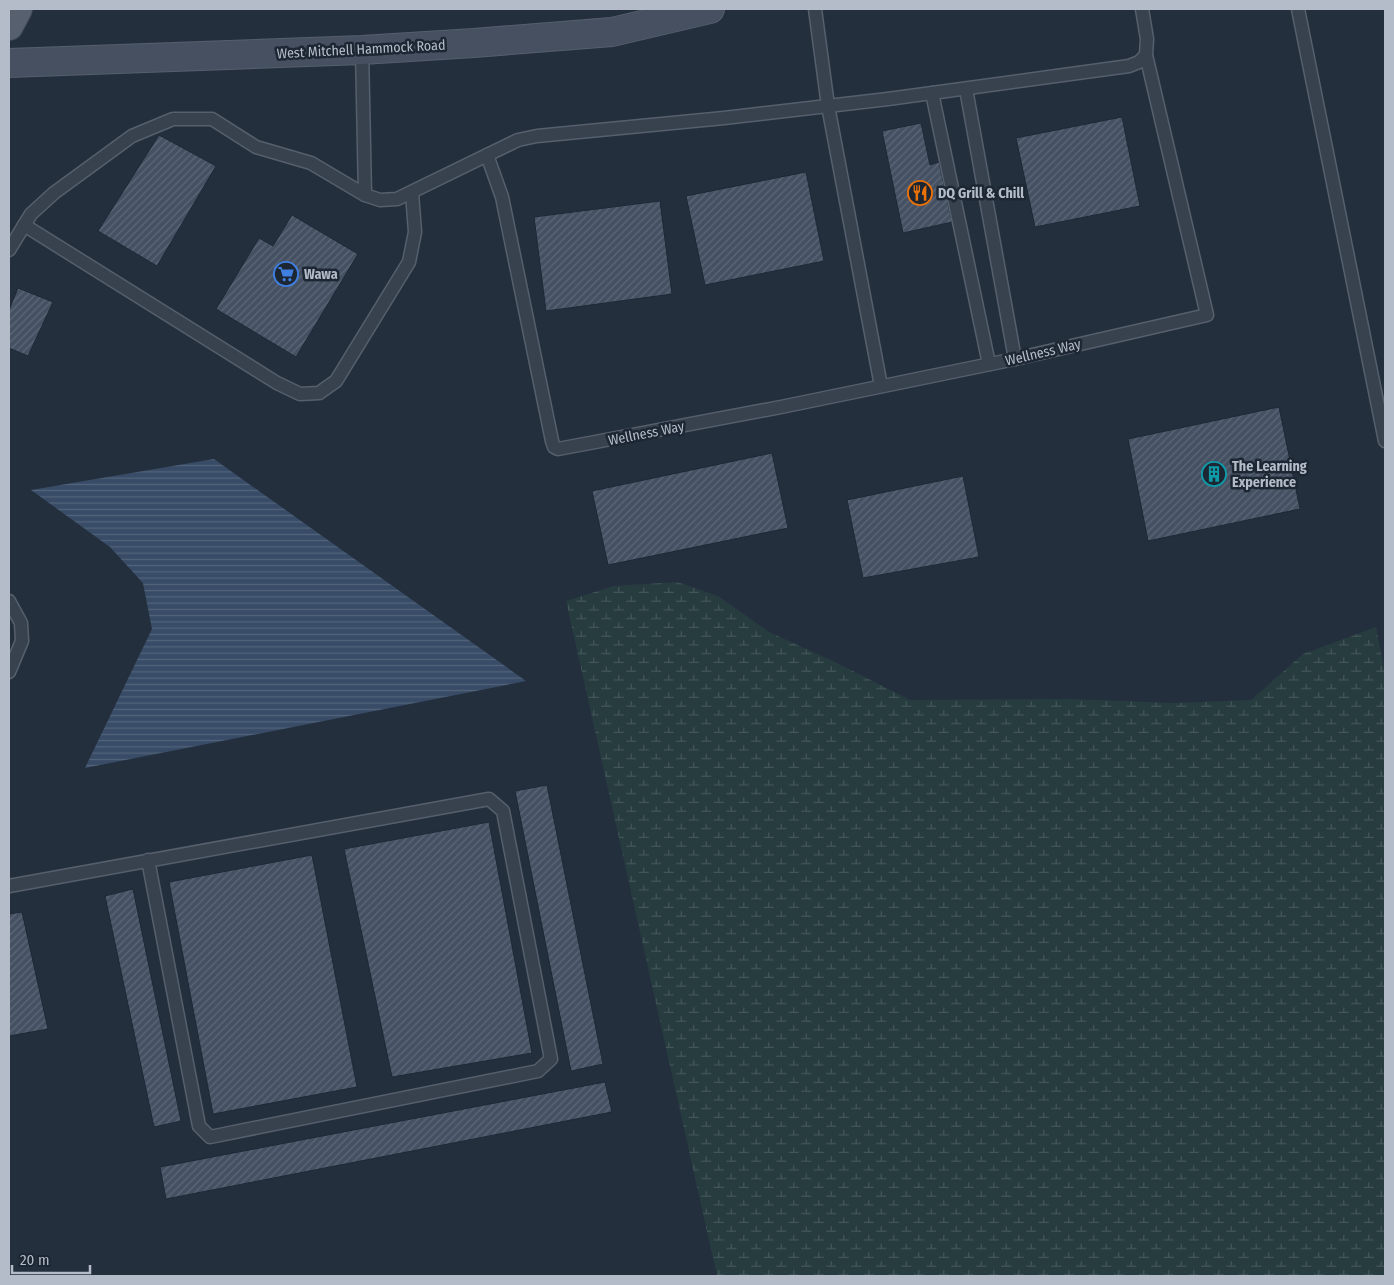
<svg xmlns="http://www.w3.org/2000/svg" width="1394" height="1285" viewBox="0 0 1394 1285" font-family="'Fira Sans Condensed',sans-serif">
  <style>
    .wetland { fill: url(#wetland-marsh) }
    .water { fill: url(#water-rules) }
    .building { fill: url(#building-hatch); stroke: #1f2835 }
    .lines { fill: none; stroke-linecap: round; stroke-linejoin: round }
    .service-casing { stroke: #565f6c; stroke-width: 15 }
    .secondary-casing { stroke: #565f6c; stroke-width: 30 }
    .primary-casing { stroke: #414a57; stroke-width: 30 }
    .service { stroke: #38414e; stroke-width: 12 }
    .secondary { stroke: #465061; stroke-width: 28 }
    .primary { stroke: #56606e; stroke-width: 28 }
    .labels { text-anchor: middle; stroke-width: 5; stroke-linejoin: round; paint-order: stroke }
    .street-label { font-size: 14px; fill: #b4bcc9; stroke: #1d2633 }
    .poi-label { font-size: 14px; font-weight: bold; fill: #b4bcc9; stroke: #1d2633; text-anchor: start }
  </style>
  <defs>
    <pattern id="wetland-marsh" width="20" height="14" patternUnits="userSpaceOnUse" patternTransform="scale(1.25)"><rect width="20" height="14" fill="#263c3f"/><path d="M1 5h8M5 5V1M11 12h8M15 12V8" fill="none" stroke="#435659"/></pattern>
    <pattern id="water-rules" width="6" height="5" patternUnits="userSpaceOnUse" patternTransform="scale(1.25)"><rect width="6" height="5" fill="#394c67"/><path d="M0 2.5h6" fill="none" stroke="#53647b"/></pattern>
    <pattern id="building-hatch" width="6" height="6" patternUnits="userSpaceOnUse" patternTransform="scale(1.25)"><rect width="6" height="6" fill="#455162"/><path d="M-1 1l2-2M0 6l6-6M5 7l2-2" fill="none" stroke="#5d6877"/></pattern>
  </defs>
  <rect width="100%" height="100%" fill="#242f3e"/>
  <path class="wetland" d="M 677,582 L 718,596 L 769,632 L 833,661 L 910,700 L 1071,699 L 1174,703 L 1251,700 L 1303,654 L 1376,627 L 1385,674 L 1385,1276 L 717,1276 L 566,601 L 614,586 Z"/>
  <path class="water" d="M 214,459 L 526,681 L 85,768 L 152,629 L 143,583 L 110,547 L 31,490 Z"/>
  <g class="building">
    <path d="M 1122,117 L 1140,206 L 1035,227 L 1016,138 Z"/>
    <path d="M 921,123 L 930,165 L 939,162 L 952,222 L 903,233 L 882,131 Z"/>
    <path d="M 159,135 L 216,166 L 157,266 L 98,231 Z"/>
    <path d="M 806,172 L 824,261 L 705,285 L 686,196 Z"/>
    <path d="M 660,201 L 672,294 L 546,311 L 534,217 Z"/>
    <path d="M 292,215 L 358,254 L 296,357 L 216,309 L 259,238 L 273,246 Z"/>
    <path d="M 18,288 L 53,302 L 28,356 L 9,348 L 9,310 Z"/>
    <path d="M 1279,407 L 1300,509 L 1148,541 L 1128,439 Z"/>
    <path d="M 772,453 L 788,528 L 608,565 L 592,491 Z"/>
    <path d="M 963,476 L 979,557 L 863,578 L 847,500 Z"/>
    <path d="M 547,785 L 603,1064 L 571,1071 L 515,791 Z"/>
    <path d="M 489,822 L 532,1053 L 392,1077 L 344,849 Z"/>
    <path d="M 312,855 L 357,1087 L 213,1114 L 169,882 Z"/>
    <path d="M 133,889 L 181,1121 L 154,1127 L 105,896 Z"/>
    <path d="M 22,912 L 48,1029 L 9,1036 L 9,914 Z"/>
    <path d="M 605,1082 L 612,1112 L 166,1199 L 160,1167 Z"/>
  </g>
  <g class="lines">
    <defs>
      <g id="service">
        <path d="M 815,9 L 828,106 L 881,386"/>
        <path d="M 1298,9 L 1385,441"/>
        <path d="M 362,50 L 365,195"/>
        <path d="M 966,89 L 1015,359"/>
        <path d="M 932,93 L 989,364"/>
        <path d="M 487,155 L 502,197 L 552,441 L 554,447 L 558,449 L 781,407 L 1015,359 L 1207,315 L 1146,55 L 1147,39 L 1142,9"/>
        <path d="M 24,225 L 277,383 L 300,394 L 319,393 L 336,381 L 409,262 L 415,232 L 412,193"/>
        <path d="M 9,250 L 31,214 L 54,193 L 132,136 L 173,119 L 212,119 L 256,147 L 311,163 L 365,195 L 380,200 L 397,199 L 518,140 L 537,136 L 724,118 L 888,99 L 1129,66 L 1139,62 L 1146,55"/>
        <path d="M 9,601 L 21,623 L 22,641 L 9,672"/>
        <path d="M 9,886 L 489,799 L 503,811 L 551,1059 L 538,1071 L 210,1137 L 199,1126 L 148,860"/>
      </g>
      <path id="secondary" d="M 9,63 L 362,50 L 474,43 L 612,32 L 710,9"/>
      <path id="primary" d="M 9,26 L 18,9"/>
    </defs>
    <use href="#service" class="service-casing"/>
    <use href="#secondary" class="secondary-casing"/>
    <use href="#primary" class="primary-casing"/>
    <use href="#service" class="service"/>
    <use href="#secondary" class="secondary"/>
    <use href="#primary" class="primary"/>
  </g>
  <defs>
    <symbol id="restaurant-ring" viewBox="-11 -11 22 22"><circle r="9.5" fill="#1d2633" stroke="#e8710a" stroke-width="1.5"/><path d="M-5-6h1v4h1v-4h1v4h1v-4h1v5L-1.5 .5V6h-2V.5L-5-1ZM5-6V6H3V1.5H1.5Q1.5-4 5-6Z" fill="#e8710a"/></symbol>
    <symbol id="supermarket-ring" viewBox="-11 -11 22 22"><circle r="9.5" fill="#1d2633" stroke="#3f7fe0" stroke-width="1.5"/><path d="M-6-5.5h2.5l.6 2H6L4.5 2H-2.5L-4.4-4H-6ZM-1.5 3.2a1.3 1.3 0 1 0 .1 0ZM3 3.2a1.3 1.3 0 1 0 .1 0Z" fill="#3f7fe0"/></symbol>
    <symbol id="building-ring" viewBox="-11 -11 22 22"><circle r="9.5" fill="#1d2633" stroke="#0f9aa8" stroke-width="1.5"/><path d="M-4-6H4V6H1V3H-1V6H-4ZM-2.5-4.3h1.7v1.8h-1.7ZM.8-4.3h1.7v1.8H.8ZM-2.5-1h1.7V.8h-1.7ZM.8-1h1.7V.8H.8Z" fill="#0f9aa8"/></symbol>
  </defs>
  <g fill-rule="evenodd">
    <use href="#restaurant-ring" x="906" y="179" width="28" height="28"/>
    <use href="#supermarket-ring" x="272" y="260" width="28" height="28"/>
    <use href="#building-ring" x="1200" y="460" width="28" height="28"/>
  </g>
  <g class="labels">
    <g class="street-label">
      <text transform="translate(361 49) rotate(-3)" y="5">West Mitchell Hammock Road</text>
      <text transform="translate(1043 352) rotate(-13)" y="5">Wellness Way</text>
      <text transform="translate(646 433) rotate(-11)" y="5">Wellness Way</text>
    </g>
    <g class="poi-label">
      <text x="938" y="198">DQ Grill &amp; Chill</text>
      <text x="304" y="279">Wawa</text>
      <text x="1232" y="471">The Learning<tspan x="1232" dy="16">Experience</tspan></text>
    </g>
  </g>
  <rect width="1394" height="1285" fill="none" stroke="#b4bcc9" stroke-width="20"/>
  <path d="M12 1265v8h78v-8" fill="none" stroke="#b4bcc9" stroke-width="2.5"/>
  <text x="20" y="1265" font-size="15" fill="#b4bcc9" stroke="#1d2633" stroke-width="4" paint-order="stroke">20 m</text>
</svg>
